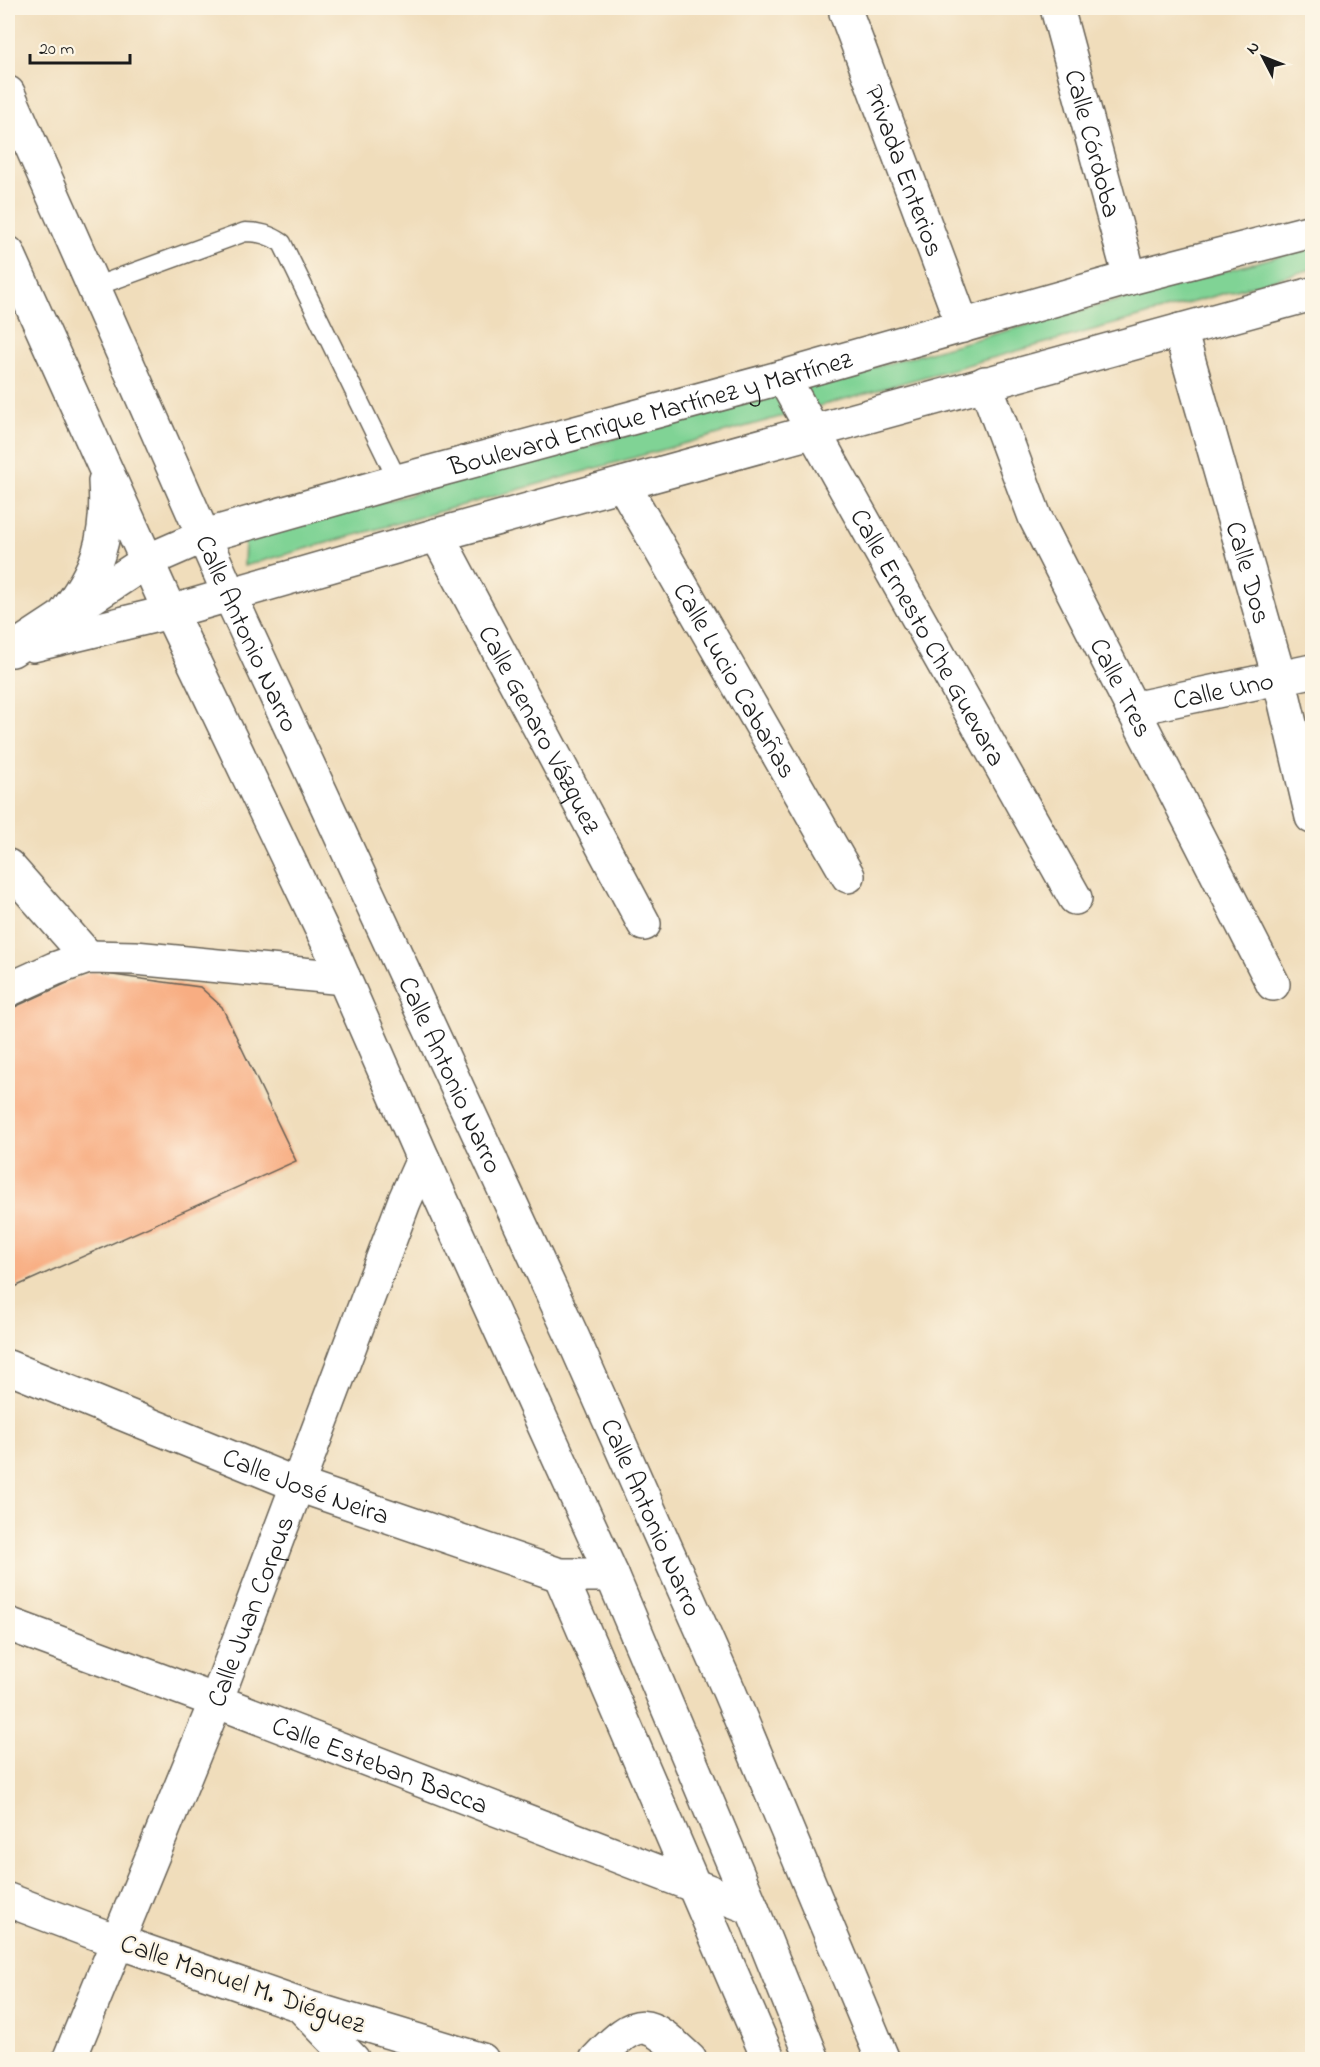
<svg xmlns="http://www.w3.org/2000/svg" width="1320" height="2067" viewBox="0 0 1320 2067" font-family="'Indie Flower',sans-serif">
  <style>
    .green { fill: #80d395; stroke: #4e7858; stroke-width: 1.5 }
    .building { fill: #f8ad82 }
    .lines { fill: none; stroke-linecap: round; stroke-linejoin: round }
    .service-casing { stroke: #666054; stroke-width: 21 }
    .minor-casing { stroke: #666054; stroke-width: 36 }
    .tertiary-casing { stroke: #666054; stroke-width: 36 }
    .primary-casing { stroke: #666054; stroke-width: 36 }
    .service { stroke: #fff; stroke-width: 18 }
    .minor { stroke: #fff; stroke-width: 33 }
    .tertiary { stroke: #fff; stroke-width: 33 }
    .primary { stroke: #fff; stroke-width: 33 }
    .labels { text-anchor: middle; stroke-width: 4.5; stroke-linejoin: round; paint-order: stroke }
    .street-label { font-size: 27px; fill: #1c1c1c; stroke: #fcf5e5 }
  </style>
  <rect width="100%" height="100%" fill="#fcf5e5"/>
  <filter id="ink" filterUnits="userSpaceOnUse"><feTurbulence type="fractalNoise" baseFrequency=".0167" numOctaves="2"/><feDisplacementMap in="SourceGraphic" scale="12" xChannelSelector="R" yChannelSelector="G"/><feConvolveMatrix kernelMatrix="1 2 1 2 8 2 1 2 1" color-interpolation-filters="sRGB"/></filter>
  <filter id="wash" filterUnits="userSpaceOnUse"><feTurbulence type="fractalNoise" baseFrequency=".008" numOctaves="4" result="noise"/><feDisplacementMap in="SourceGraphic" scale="24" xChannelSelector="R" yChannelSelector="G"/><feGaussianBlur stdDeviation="1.35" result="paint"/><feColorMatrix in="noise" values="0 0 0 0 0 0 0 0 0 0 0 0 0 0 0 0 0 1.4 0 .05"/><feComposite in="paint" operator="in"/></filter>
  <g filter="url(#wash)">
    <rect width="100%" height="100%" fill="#f0ddbb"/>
    <path class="green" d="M 1312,247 L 1312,269 L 244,566 L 245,540 Z"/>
    <g id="blocks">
      <path class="building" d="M 91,972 L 200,987 L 222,1007 L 296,1161 L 8,1290 L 8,1010 Z"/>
    </g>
  </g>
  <g filter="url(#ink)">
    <use href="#blocks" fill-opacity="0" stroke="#666054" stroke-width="1.5"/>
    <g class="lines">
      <defs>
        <path id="service" d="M 94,287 L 245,232 C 260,232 270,235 282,243 L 398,481"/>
        <g id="minor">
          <path id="s1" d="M 1057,8 L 1130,278"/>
          <path id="s2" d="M 846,13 L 963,326"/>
          <path id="s3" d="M 1180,330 L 1279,677 L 1312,817"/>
          <path id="s4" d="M 783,377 L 1075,898"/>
          <path id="s5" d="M 985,383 L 1035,517 L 1273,984"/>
          <path id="s6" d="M 623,484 L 848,876"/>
          <path id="s7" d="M 437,535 L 644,924"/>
          <path id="s8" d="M 1132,709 L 1312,671"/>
          <path d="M 8,866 L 88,957"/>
          <path d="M 8,990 L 54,969 L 88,957 L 135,958 L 344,978"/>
          <path id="s9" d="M 8,1367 L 298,1485 L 560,1575 L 612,1575"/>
          <path d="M 560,1575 L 769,2060"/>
          <path id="s10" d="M 8,1624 L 216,1701 L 752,1908"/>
          <path d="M 300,2005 L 482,2060"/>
          <path id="s11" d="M 69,2060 L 216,1701 L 404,1202 L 423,1159"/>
          <path d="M 596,2060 C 639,2014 647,2019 690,2060"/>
        </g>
        <g id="tertiary">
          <path d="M 33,645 L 170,612 L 437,535 L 1312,294"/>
          <path id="s12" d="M 12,650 L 147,561 L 204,536 L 398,481 L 783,377 L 1130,278 L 1312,231"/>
          <path d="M 8,1900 L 119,1942 L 300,2005 L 353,2060"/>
        </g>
        <g id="primary">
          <path id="s13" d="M 8,93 L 230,596 L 573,1338 L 729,1691 L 883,2060"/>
          <path d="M 8,253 L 170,612 L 332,951 L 423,1159 L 612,1575 L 752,1908 L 813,2060"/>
          <path d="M 63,616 C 98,570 109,539 105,481"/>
        </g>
      </defs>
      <use href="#service" class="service-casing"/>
      <use href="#minor" class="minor-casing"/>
      <use href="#tertiary" class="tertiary-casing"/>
      <use href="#primary" class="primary-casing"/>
      <use href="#service" class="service"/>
      <use href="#minor" class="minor"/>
      <use href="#tertiary" class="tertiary"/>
      <use href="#primary" class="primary"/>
    </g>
  </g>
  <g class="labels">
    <g class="street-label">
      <text dy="9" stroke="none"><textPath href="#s1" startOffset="140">Calle Córdoba</textPath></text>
      <text dy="9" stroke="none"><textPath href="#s2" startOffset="168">Privada Enterios</textPath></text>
      <text dy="9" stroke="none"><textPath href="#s12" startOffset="687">Boulevard Enrique Martínez y Martínez</textPath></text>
      <text dy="9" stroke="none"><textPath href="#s3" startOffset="252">Calle Dos</textPath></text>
      <text dy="9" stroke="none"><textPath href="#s13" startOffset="591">Calle Antonio Narro</textPath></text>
      <text dy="9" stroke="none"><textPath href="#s4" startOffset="298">Calle Ernesto Che Guevara</textPath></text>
      <text dy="9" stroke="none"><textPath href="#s6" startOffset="226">Calle Lucio Cabañas</textPath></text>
      <text dy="9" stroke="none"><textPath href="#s5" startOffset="334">Calle Tres</textPath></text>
      <text dy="9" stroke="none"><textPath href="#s8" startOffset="93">Calle Uno</textPath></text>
      <text dy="9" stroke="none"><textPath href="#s7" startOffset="220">Calle Genaro Vázquez</textPath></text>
      <text dy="9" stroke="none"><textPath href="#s13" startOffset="1077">Calle Antonio Narro</textPath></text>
      <text dy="9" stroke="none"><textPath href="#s9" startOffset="321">Calle José Neira</textPath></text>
      <text dy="9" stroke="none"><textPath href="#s13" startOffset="1563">Calle Antonio Narro</textPath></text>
      <text dy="9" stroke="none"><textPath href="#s11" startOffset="484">Calle Juan Corpus</textPath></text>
      <text dy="9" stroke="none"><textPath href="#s10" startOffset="398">Calle Esteban Bacca</textPath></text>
      <text transform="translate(243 1983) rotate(19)" y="9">Calle Manuel M. Diéguez</text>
    </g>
  </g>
  <rect width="1320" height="2067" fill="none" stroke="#fcf5e5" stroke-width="30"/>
  <g transform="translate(1263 57) rotate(312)" stroke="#fcf5e5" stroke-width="4.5" paint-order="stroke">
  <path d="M0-4.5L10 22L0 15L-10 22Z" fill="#1c1c1c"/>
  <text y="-9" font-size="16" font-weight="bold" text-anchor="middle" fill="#1c1c1c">N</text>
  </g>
  <path d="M30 54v9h100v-9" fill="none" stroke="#1c1c1c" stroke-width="3"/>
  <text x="39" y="54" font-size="18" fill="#1c1c1c" stroke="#fcf5e5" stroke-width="4.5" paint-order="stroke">20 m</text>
</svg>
